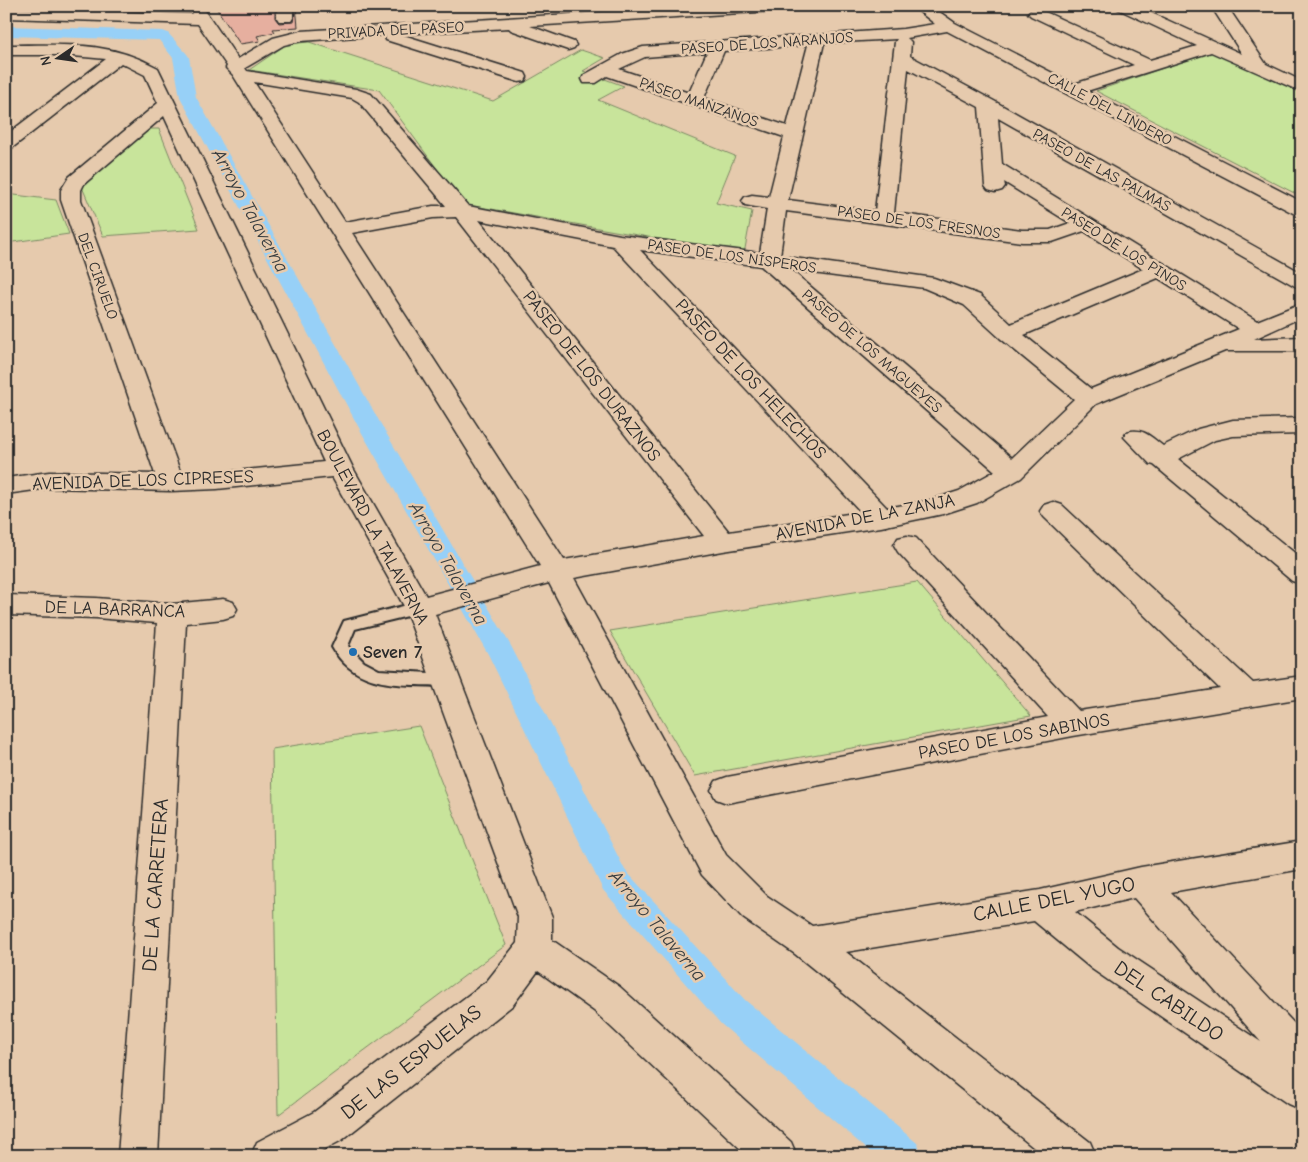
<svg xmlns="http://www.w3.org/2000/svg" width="1308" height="1162" viewBox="0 0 1308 1162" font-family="'Comic Neue',sans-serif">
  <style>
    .green { fill: #c8e49b; stroke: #7a8863 }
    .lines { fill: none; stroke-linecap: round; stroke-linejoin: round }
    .canal { fill: #97d0f7; fill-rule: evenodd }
    .building { fill: #e6af9f; stroke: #2b2b2b }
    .lane-casing { stroke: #2b2b2b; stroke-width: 4 }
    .street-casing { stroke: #2b2b2b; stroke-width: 3 }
    .lane { fill: #e6caad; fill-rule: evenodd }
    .street { fill: #e6caad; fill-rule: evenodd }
    .poi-dot { fill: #1f6fb2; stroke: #e6caad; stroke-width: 2 }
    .labels { text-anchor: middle; stroke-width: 5; stroke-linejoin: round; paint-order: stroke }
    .far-street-label { font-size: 15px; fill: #2b2b2b; stroke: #e6caad }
    .street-label { font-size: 18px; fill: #2b2b2b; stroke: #e6caad }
    .poi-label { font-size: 18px; font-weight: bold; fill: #2b2b2b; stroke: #e6caad; text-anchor: start }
    .water-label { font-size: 19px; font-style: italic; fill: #363c3f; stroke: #e6caad }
    .near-street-label { font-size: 21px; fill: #2b2b2b; stroke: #e6caad }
  </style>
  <rect width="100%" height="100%" fill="#e6caad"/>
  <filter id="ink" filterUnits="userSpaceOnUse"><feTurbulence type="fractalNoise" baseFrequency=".02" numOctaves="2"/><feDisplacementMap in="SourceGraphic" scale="10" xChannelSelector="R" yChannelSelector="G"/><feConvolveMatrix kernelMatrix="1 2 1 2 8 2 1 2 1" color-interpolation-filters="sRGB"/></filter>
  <g filter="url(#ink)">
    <g class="green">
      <path d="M 309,42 L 493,101 L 581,50 L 605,58 L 583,71 L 624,86 L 598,100 L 735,156 L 716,203 L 752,211 L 744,254 L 463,204 L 379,90 L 249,70 L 287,44 Z"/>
      <path d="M 1216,50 L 1302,90 L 1302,197 L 1096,91 Z"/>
      <path d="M 147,129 L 159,129 L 199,229 L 103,236 L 82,187 Z"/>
      <path d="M 6,194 L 56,200 L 69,234 L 6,243 Z"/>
      <path d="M 917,582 L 1031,716 L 695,776 L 610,631 Z"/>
      <path d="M 419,726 L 506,945 L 278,1115 L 272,749 Z"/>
    </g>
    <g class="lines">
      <path class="canal" d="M 6,26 L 163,31 L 168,33 L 187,54 L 189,57 L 196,97 L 382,426 L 511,646 L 625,870 L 745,1000 L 917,1143 L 923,1156 L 875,1156 L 721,1024 L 603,890 L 488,654 L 358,426 L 180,97 L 173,58 L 159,40 L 6,36 Z"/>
    </g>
    <path class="building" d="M 215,6 L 275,6 L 275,18 L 279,23 L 293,22 L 296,6 L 298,27 L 273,29 L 275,32 L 257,36 L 260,41 L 240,44 Z"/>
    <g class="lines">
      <defs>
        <path id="lane" d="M 419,602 L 424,604 L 427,608 L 424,612 L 355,629 L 348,646 L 364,662 L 379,670 L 446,674 L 452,676 L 454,680 L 452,684 L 446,686 C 403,684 356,690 332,647 L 344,621 Z"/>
        <g id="street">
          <path d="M 186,6 L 202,6 L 238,59 L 273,38 L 301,31 L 698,6 L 783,6 L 780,9 L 775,11 L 530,26 L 574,42 L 576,45 L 574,48 L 568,50 L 511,30 L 509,28 L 400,34 L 525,73 L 527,77 L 525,81 L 519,82 L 386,40 L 385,35 L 301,41 L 284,45 L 245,68 L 247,71 L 356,89 L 371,94 L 468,206 L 620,235 L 760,253 L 767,209 L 745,205 L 742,201 L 745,197 L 752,195 L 769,197 L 784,137 L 607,76 L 596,83 L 584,83 L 582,79 L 584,75 L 622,54 L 643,47 L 903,29 L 935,24 L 912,6 L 931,6 L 955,23 L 1074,84 L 1134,65 L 1031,16 L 1028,13 L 1031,10 L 1041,10 L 1150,60 L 1197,46 L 1118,9 L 1115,6 L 1136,6 L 1242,54 L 1211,6 L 1227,6 L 1266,64 L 1302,81 L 1302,92 L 1211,52 L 1087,91 L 1302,202 L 1302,216 L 1295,214 L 947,31 L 907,38 L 911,42 L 910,56 L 994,101 L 1302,273 L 1302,288 L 1295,286 L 998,118 L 1002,164 L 1257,321 L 1302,303 L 1302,317 L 1254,339 L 1302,337 L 1302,351 L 1225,351 L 1096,404 L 1021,478 L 977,503 L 943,514 L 881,527 L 723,551 L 574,578 L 726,855 L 767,896 L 812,926 L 1040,890 L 1141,867 L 1302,841 L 1302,869 L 1171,892 L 1302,1032 L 1302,1110 L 1288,1104 L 1092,969 L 1034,921 L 846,952 L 1090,1142 L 1096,1156 L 1044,1156 L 795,954 L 743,918 L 702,875 L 549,583 L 435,614 L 552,917 L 552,940 L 620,987 L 791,1142 L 797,1156 L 748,1156 L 594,1011 L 538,971 L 513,1005 L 342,1140 L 312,1156 L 251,1156 L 257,1142 L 314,1112 L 487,981 L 517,943 L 518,917 L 405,608 L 332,477 L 217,489 L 171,491 L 49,488 L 6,494 L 6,478 L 49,472 L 155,474 L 61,200 L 61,190 L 69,177 L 158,103 L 145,75 L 121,63 L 12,148 L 6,149 L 6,135 L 106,59 L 62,55 L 6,55 L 6,45 C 62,45 108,40 158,68 L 353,468 L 426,596 L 540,566 L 233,75 L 226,68 L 227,66 L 198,24 L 6,18 L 6,8 L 192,14 ZM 897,39 L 895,42 L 875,211 L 788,200 L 824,43 ZM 808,45 L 787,126 L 704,98 L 724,51 ZM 707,52 L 689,93 L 619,69 L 645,57 ZM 908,69 L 979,107 L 985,186 L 988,190 L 995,192 L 1002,190 L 1005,186 L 1004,182 L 1070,223 L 1050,230 L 1022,230 L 894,213 ZM 254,82 L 352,98 L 359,102 L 446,206 L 433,206 L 345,222 ZM 164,116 L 324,462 L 217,473 L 181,474 L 81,200 L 81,190 L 84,184 ZM 786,211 L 1022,242 L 1052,242 L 1084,231 L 1143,269 L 1011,324 L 980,295 L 934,278 L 780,256 ZM 456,217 L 704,536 L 564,560 L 352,233 L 433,218 ZM 479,220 L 613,246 L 861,512 L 729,532 ZM 640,250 L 761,266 L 995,471 L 959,491 L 931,500 L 887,508 ZM 791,270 L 924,288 L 964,305 L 1000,338 L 1074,399 L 1012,458 ZM 1158,278 L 1239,329 L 1091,389 L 1024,335 ZM 1134,898 L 1261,1042 L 1118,947 L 1075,912 Z"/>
          <path d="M 277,6 L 293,6 L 293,18 L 291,21 L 279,21 L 277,18 Z"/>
          <path d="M 1302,418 L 1302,434 L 1233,436 L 1215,440 L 1178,459 L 1302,559 L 1302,584 L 1292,581 L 1154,465 L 1150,464 L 1124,437 L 1127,432 C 1143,427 1151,437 1163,446 L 1198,429 L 1233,420 Z"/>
          <path d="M 1053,502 L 1062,505 L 1253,683 L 1302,676 L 1302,698 L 1073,736 L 727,803 L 716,799 L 711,790 L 716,781 L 727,777 L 1048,717 L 898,552 L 894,545 L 898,538 L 907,536 L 916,538 L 1079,711 L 1220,689 L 1044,517 L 1040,511 L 1044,505 Z"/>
          <path d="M 6,595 L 96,598 L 172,604 L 223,599 L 233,602 L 237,609 L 233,616 L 223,619 L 186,623 L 158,1156 L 118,1156 L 157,623 L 96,618 L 6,615 Z"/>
        </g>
      </defs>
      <use href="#lane" class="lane-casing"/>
      <use href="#street" class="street-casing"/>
      <use href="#lane" class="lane"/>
      <use href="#street" class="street"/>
    </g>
  </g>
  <circle class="poi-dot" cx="353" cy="652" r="5"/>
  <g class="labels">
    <g class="far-street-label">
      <text transform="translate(396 30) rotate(-3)" y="5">PRIVADA DEL PASEO</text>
      <text transform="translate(767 43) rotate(-4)" y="5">PASEO DE LOS NARANJOS</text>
      <text transform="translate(699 102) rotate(19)" y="5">PASEO MANZANOS</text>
      <text transform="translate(1110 109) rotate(28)" y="5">CALLE DEL LINDERO</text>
      <text transform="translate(1102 170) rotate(29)" y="5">PASEO DE LAS PALMAS</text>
      <text transform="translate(919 222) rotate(8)" y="5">PASEO DE LOS FRESNOS</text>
      <text transform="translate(1124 249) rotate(32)" y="5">PASEO DE LOS PINOS</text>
      <text transform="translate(732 256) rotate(8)" y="5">PASEO DE LOS NÍSPEROS</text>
      <text transform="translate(98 276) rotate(70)" y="5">DEL CIRUELO</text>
      <text transform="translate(872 351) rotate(41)" y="5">PASEO DE LOS MAGUEYES</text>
    </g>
    <g class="street-label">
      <text transform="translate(592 376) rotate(52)" y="6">PASEO DE LOS DURAZNOS</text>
      <text transform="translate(751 379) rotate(47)" y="6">PASEO DE LOS HELECHOS</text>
      <text transform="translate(143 480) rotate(-2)" y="6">AVENIDA DE LOS CIPRESES</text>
      <text transform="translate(865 517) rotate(-11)" y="6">AVENIDA DE LA ZANJA</text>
      <text transform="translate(373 527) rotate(62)" y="6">BOULEVARD LA TALAVERNA</text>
      <text transform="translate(115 609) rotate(2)" y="6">DE LA BARRANCA</text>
      <text transform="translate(1014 736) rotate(-10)" y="6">PASEO DE LOS SABINOS</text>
    </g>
    <g class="poi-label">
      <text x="363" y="658">Seven 7</text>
    </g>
    <g class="water-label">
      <text transform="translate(251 210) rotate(61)" y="7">Arroyo Talaverna</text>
      <text transform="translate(449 563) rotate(60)" y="7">Arroyo Talaverna</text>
      <text transform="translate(658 925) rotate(50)" y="7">Arroyo Talaverna</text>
    </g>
    <g class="near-street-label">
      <text transform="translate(155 885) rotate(-86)" y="7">DE LA CARRETERA</text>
      <text transform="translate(1054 899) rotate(-11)" y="7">CALLE DEL YUGO</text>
      <text transform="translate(1169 1001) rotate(34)" y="7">DEL CABILDO</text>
      <text transform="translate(411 1062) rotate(-38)" y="7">DE LAS ESPUELAS</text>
    </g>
  </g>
  <rect width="1308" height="1162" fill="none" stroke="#e6caad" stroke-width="25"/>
  <rect x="12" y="12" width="1283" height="1137" fill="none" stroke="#2b2b2b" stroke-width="2" filter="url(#ink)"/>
  <g transform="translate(58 58) rotate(257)" stroke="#e6caad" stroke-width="4" paint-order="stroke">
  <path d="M0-4L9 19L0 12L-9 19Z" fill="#2b2b2b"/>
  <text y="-8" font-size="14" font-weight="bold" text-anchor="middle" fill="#2b2b2b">N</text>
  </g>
</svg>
